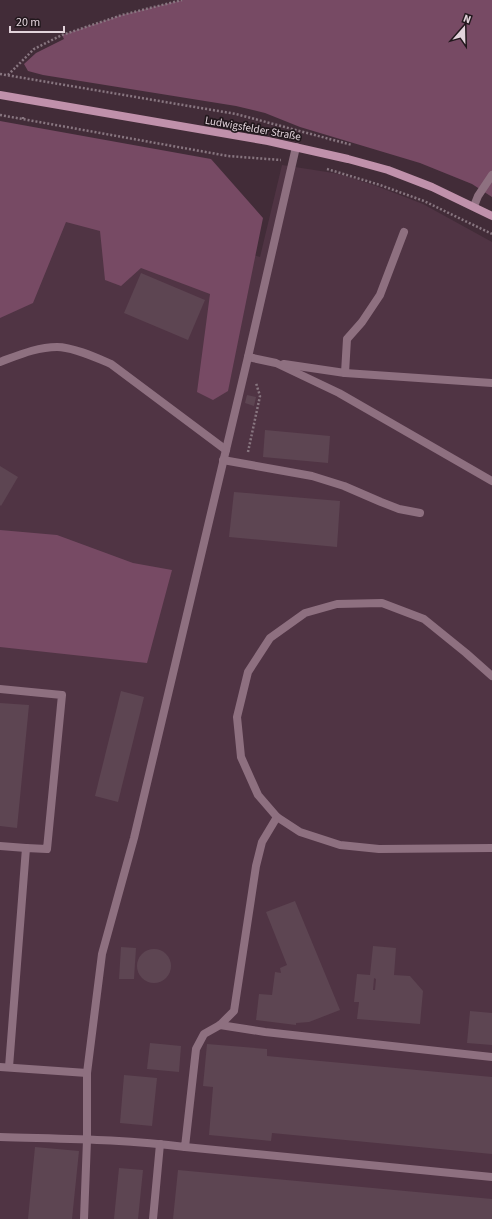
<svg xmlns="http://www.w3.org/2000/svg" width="492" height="1219" viewBox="0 0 492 1219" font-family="'Source Sans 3',sans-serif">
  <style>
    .built { fill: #503444 }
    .green { fill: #774a64 }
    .building { fill: #5d4552; fill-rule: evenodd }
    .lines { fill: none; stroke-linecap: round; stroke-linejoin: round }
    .path { stroke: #887680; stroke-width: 2.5; stroke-dasharray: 2 2; stroke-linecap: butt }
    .lane { stroke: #8e7080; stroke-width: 8 }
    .secondary { stroke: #c091ab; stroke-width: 8 }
    .labels { text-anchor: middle; stroke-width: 3.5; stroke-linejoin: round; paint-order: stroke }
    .street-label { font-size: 11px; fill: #e2d3db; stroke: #22181d }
  </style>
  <rect width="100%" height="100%" fill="#422c38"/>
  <path class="built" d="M 282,165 L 340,174 L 379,187 L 423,204 L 492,242 L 492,1219 L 0,1219 L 0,298 L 57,196 L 260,257 Z"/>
  <g class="green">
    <path d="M 182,0 L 492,0 L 492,197 L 472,184 L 420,163 L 300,127 L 265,113 L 236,106 L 43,75 L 28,71 L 24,64 L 36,53 L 64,39 L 62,35 L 122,15 Z"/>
    <path d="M 0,121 L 211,159 L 263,218 L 228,391 L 213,400 L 197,392 L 210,294 L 141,268 L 121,286 L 105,280 L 100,231 L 66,222 L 33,303 L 0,318 Z"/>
    <path d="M 0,530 L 57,535 L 133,563 L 172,570 L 147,663 L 0,647 Z"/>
  </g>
  <g class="building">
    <path d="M 141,273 L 205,300 L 188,340 L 124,313 Z"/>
    <path d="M 247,395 L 256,397 L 254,406 L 245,403 Z"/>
    <path d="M 265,430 L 330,436 L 328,463 L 263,457 Z"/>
    <path d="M 0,466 L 18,477 L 1,506 L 0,505 Z"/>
    <path d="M 234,492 L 340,501 L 337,547 L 229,537 Z"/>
    <path d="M 121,691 L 144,697 L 118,802 L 95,796 Z"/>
    <path d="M 0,703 L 29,705 L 17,828 L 0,826 Z"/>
    <path d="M 295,901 L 340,1010 L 309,1022 L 296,1023 L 296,1025 L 256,1020 L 259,994 L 272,995 L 275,972 L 281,973 L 280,968 L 287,965 L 266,912 Z"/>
    <path d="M 373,946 L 396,948 L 394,975 L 410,976 L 423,991 L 420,1024 L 357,1019 L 359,1002 L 354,1002 L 357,974 L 370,975 ZM 374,978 L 376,979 L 375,990 L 373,990 Z"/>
    <path d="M 121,947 L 136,948 L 134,979 L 119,979 Z"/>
    <circle cx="154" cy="966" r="17"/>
    <path d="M 470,1011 L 492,1013 L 492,1045 L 467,1043 Z"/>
    <path d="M 150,1043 L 181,1046 L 179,1072 L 147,1069 Z"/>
    <path d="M 207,1044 L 267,1049 L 267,1056 L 492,1077 L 492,1154 L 272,1133 L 271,1141 L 209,1135 L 213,1087 L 203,1086 Z"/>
    <path d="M 124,1075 L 157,1078 L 152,1126 L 120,1123 Z"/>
    <path d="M 35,1147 L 79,1151 L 72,1219 L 28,1219 Z"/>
    <path d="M 119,1168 L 143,1170 L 138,1219 L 114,1219 Z"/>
    <path d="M 178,1170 L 492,1199 L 492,1219 L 173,1219 Z"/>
  </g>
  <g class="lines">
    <g class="path">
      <path d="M 0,74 L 236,114 L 352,145"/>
      <path d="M 8,75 L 34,49 L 62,35 L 122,15 L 182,0"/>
      <path d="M 0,115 L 228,156 L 281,160"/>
      <path d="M 23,119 L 23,115"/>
      <path d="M 327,169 L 380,185 L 424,201 L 492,234"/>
      <path d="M 248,452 L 260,396 L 256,383"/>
    </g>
    <g class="lane">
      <path d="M 474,206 L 478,196 L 492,175"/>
      <path d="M 248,357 L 276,363 L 339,393 L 492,481"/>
      <path d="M 0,362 C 19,355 37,347 57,347 C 73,347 97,358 111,364 L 226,450"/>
      <path d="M 284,364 L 345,373 L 492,383"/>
      <path d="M 345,373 L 347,339 L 362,322 L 380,295 L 404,232"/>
      <path d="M 223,460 L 312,476 L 344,486 L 381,502 L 399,509 L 420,513"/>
      <path d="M 492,676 L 466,653 L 424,619 L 382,603 L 337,604 L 305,613 L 270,638 L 248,672 L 237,717 L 241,757 L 258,795 L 277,817 L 300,832 L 340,845 L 379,849 L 492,848"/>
      <path d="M 0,689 L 62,695 L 47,849 L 26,848 L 9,1067"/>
      <path d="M 0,846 L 26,848"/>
      <path d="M 220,1025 L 265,1032 L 492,1057"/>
      <path d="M 0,1067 L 87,1073"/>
      <path d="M 0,1137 C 61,1139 123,1139 185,1147 L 196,1049 L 204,1034 L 220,1025 L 234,1011 L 256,866 L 262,842 L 277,817"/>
      <path d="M 185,1147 L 492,1177"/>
      <path d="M 84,1219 L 87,1140 L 87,1073 L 102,954 L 134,838 L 248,357 L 296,147"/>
      <path d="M 153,1219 L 160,1144"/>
    </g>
    <path class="secondary" d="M 0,95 L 268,141 L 348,159 L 388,170 L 432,187 L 492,216"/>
  </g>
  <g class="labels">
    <g class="street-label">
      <text transform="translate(253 128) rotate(10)" y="4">Ludwigsfelder Straße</text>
    </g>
  </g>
  <g transform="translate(464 28) rotate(20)" stroke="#22181d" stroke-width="3" paint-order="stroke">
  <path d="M0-3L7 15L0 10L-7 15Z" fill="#e2d3db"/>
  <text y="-6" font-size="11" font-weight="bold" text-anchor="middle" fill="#e2d3db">N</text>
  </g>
  <path d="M10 26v6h54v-6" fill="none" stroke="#e2d3db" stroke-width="2"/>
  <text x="16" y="26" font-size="12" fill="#e2d3db" stroke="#22181d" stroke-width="3" paint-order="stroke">20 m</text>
</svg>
